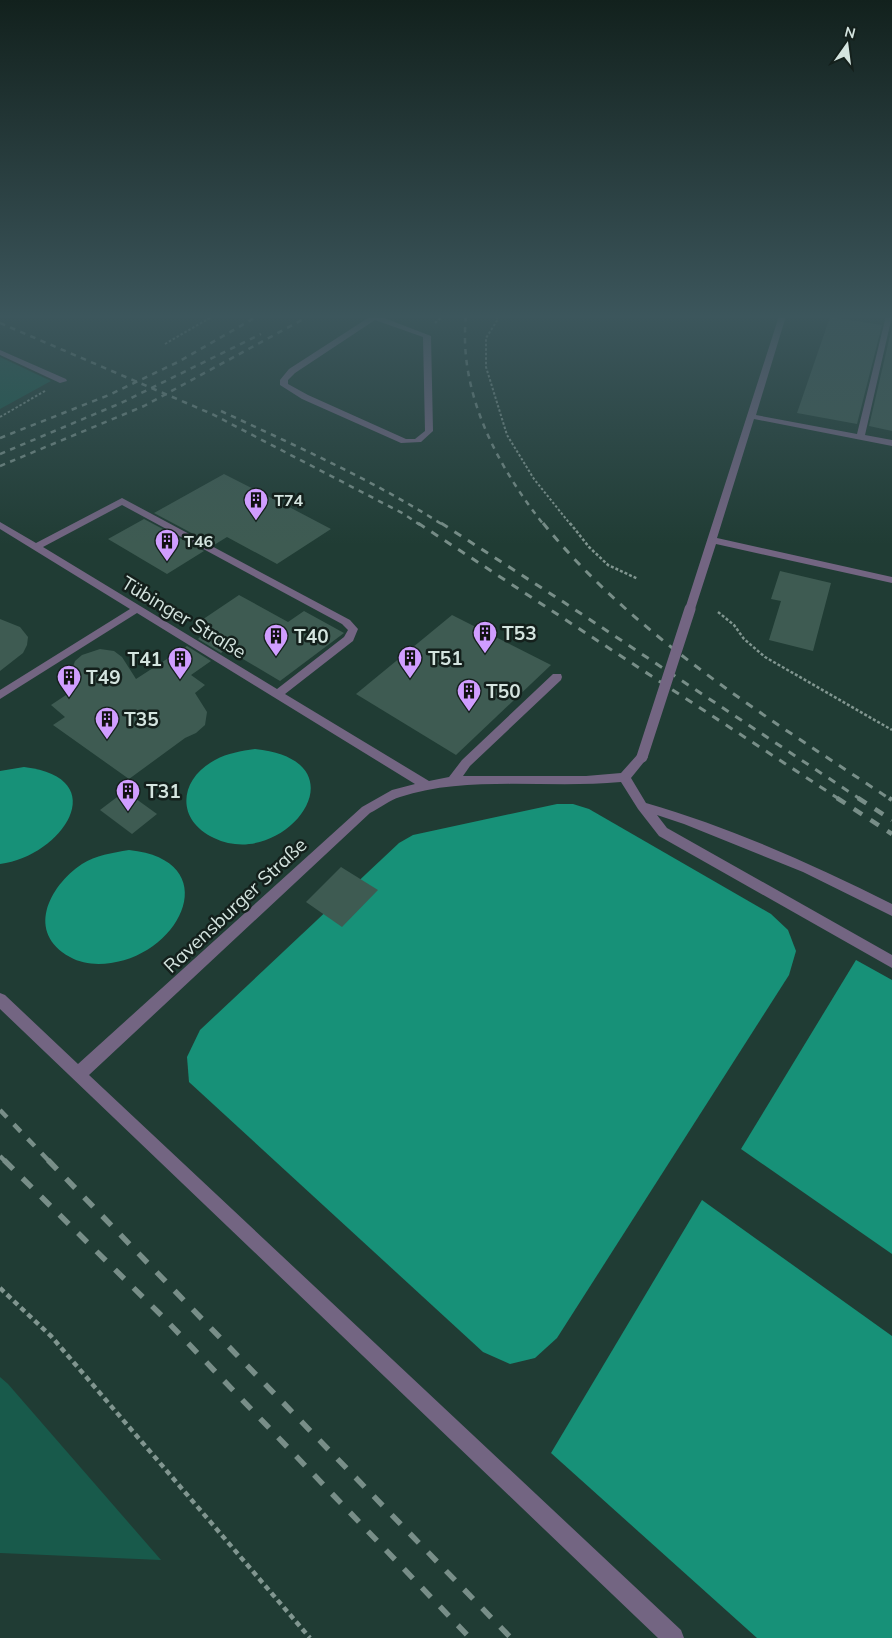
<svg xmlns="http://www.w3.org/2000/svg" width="892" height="1638" viewBox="0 0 892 1638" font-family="Mulish,sans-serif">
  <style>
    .green { fill: #185a4b }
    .water { fill: #179178 }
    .building { fill: #3e5b52 }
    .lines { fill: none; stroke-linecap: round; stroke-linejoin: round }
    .path-far2 { stroke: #819690; stroke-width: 2; stroke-dasharray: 2.5 2; stroke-linecap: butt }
    .path-far1 { stroke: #819690; stroke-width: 2.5; stroke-dasharray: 3 2; stroke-linecap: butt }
    .path { stroke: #819690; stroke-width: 4.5; stroke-dasharray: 5.5 4; stroke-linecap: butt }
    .minor { fill: #736582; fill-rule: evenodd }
    .rail-far3 { stroke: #788e88; stroke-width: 2.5; stroke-dasharray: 5.5 5.5; stroke-linecap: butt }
    .rail-far2 { stroke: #788e88; stroke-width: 3; stroke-dasharray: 8 8; stroke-linecap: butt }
    .rail-far1 { stroke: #788e88; stroke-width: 4.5; stroke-dasharray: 10 10; stroke-linecap: butt }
    .rail { stroke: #788e88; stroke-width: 5.5; stroke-dasharray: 13 13; stroke-linecap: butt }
    .minor-bridge { stroke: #736582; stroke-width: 11 }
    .labels { text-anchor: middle; stroke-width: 5; stroke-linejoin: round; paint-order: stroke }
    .far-poi-label { font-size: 16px; font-weight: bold; fill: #d4e4df; stroke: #14201c; text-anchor: start }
    .street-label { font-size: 19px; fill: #d4e4df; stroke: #14201c }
    .poi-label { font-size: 19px; font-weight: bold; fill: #d4e4df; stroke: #14201c; text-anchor: start }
  </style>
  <rect width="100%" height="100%" fill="#203c34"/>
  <g class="green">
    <path d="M 0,357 L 51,381 L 0,409 Z"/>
    <path d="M 0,1377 L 8,1384 L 161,1560 L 0,1553 Z"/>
  </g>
  <g class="water">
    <path d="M 255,749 C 369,761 284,872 214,838 C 175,820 179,779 215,760 C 228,753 241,751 255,749 Z"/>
    <path d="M 24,767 C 115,778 62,856 0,864 L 0,771 Z"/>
    <path d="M 557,804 L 573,804 L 589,809 L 771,914 L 788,930 L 796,951 L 789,975 L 557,1338 L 535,1358 L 510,1364 L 483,1352 L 189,1082 L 187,1057 L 200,1030 L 399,843 L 413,835 Z"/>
    <path d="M 129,850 C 225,860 183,953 111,963 C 97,965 82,964 70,957 C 26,933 48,887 82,864 C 96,855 112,853 129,850 Z"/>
    <path d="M 856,960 L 892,980 L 892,1254 L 741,1149 Z"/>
    <path d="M 702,1200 L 892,1336 L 892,1638 L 757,1638 L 551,1453 Z"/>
  </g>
  <g class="building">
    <path d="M 830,317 L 882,325 L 857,424 L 797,413 Z"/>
    <path d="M 892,327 L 892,431 L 869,426 Z"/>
    <path d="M 224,474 L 293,509 L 331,529 L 277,564 L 227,537 L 214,545 L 154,513 Z"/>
    <path d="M 144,519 L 204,551 L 167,574 L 108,539 Z"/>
    <path d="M 780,571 L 831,583 L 813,651 L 769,640 L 781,601 L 771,599 Z"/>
    <path d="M 239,595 L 288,622 L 304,611 L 344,633 L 280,681 L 226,649 L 221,653 L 198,639 L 202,635 L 190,628 Z"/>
    <path d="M 452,615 L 551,665 L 456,755 L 356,694 Z"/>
    <path d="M 0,619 L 20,627 L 28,637 L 27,645 L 23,653 L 0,671 Z"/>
    <path d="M 187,646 L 211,661 L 191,675 L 205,685 L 195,693 L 207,712 L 205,725 L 196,733 L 185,738 L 129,779 L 53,725 L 65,717 L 51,705 L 78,687 L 73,667 L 75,661 L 82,655 L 100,649 L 114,651 L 122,657 L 136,679 Z"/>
    <path d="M 125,791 L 157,814 L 132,834 L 100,810 Z"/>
    <path d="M 341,867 L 378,890 L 342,927 L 306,902 Z"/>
  </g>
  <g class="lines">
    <g class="path-far2">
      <path d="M 497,316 L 498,319 L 486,338 L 486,367 L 507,435 L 534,479 L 571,525"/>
      <path d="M 435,323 L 443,316"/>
      <path d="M 165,344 L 213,316"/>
      <path d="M 0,417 L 45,391"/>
    </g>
    <g class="path-far1">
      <path d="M 570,523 L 589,547 L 608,565 L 638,579"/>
      <path d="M 718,612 L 734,625 L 744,639 L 765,657 L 892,730"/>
    </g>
    <path class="path" d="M 0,1288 L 51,1336 L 310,1638"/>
    <g class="minor">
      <path d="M 371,316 L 379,316 L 431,336 L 433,431 L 421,442 L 401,443 L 302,399 L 280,385 L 280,380 L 289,369 ZM 375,320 L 423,337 L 425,431 L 415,439 L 406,439 L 308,395 L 288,384 L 288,380 L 295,373 Z"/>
      <path d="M 779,316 L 786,316 L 756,415 L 857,434 L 886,316 L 892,316 L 865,435 L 892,440 L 892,446 L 754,419 L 717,538 L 892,577 L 892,583 L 716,544 L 695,609 L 690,612 L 686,611 L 685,609 Z"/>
      <path d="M 0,350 L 66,379 L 67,381 L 60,383 L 0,355 Z"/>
      <path d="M 122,498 L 350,620 L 358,629 L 353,641 L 285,694 L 429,781 L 449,777 L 462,760 L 553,674 L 561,674 L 562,677 L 561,680 L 470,766 L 463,776 L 586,776 L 621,773 L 638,754 L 642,753 L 648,757 L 631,778 L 646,803 C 732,828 812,864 892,904 L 892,916 L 803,872 L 684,824 L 657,815 L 667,828 L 892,955 L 892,968 L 659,836 L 638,809 L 621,782 C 550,789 467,775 400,797 C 390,800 380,808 370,813 L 89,1075 L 681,1630 L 684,1638 L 658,1638 L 0,1009 L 0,993 L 5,995 L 78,1064 L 362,807 L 392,790 L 415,784 L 137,613 L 0,699 L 0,690 L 130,609 L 0,529 L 0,522 L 36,543 ZM 122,505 L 342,624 L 348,630 L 344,637 L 277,689 L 43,547 Z"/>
    </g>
    <g class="rail-far3">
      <path d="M 466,316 C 458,392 497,466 544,525"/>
      <path d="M 0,323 L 212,414 L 404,514 L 420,525"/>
      <path d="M 221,411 C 296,446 373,480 443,525"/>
      <path d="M 0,438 L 109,395 L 178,362 L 258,316"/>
      <path d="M 0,454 L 121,403 L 261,334"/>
      <path d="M 0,466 L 144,406 L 309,316"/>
    </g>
    <g class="rail-far2">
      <path d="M 418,523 L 839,799"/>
      <path d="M 441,523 L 565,603 L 860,799"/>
      <path d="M 543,523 C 634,636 771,720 890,799"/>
    </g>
    <g class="rail-far1">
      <path d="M 837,798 L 892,834"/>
      <path d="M 858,798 L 892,820"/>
      <path d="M 889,798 L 892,800"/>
      <path d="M 0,1110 L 49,1161"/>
      <path d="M 0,1156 L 5,1161"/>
    </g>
    <g class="rail">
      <path d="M 4,1160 L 163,1317 L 470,1638"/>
      <path d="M 48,1160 L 511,1638"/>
    </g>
    <path class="minor-bridge" d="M 642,757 L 690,609"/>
  </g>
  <linearGradient id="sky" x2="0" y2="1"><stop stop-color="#12211d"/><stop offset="0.58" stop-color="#3c565c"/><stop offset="1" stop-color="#3c565c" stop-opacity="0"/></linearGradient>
  <rect width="892" height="545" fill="url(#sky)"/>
  <defs>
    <symbol id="building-pin" viewBox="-11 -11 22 30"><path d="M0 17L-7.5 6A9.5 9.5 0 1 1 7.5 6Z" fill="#d09dff" stroke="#14201c"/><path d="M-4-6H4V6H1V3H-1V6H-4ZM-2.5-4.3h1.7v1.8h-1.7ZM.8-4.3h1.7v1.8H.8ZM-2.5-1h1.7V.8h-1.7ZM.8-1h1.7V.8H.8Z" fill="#111"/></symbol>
  </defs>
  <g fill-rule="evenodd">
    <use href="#building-pin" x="242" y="486" width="28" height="38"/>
    <use href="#building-pin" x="153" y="527" width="28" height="38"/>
    <use href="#building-pin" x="471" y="619" width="28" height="38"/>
    <use href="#building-pin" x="262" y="622" width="28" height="38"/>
    <use href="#building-pin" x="396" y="644" width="28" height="38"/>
    <use href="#building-pin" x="166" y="645" width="28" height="38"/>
    <use href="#building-pin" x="55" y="663" width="28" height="38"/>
    <use href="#building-pin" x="455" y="677" width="28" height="38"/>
    <use href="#building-pin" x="93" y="705" width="28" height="38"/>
    <use href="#building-pin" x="114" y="777" width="28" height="38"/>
  </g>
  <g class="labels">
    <g class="far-poi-label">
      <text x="274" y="506">T74</text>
      <text x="184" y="547">T46</text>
    </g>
    <g class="street-label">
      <text transform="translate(184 617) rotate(31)" y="7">Tübinger Straße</text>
      <text transform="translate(235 905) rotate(-43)" y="7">Ravensburger Straße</text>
    </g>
    <g class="poi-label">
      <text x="502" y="640">T53</text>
      <text x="294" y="643">T40</text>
      <text x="428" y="665">T51</text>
      <text x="162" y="666" text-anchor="end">T41</text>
      <text x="86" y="684">T49</text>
      <text x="486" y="698">T50</text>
      <text x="124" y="726">T35</text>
      <text x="146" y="798">T31</text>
    </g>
  </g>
  <g transform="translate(847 45) rotate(14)" stroke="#14201c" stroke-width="4" paint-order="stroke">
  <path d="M0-4L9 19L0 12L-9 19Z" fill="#d4e4df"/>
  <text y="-8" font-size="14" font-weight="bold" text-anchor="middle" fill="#d4e4df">N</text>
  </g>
</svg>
